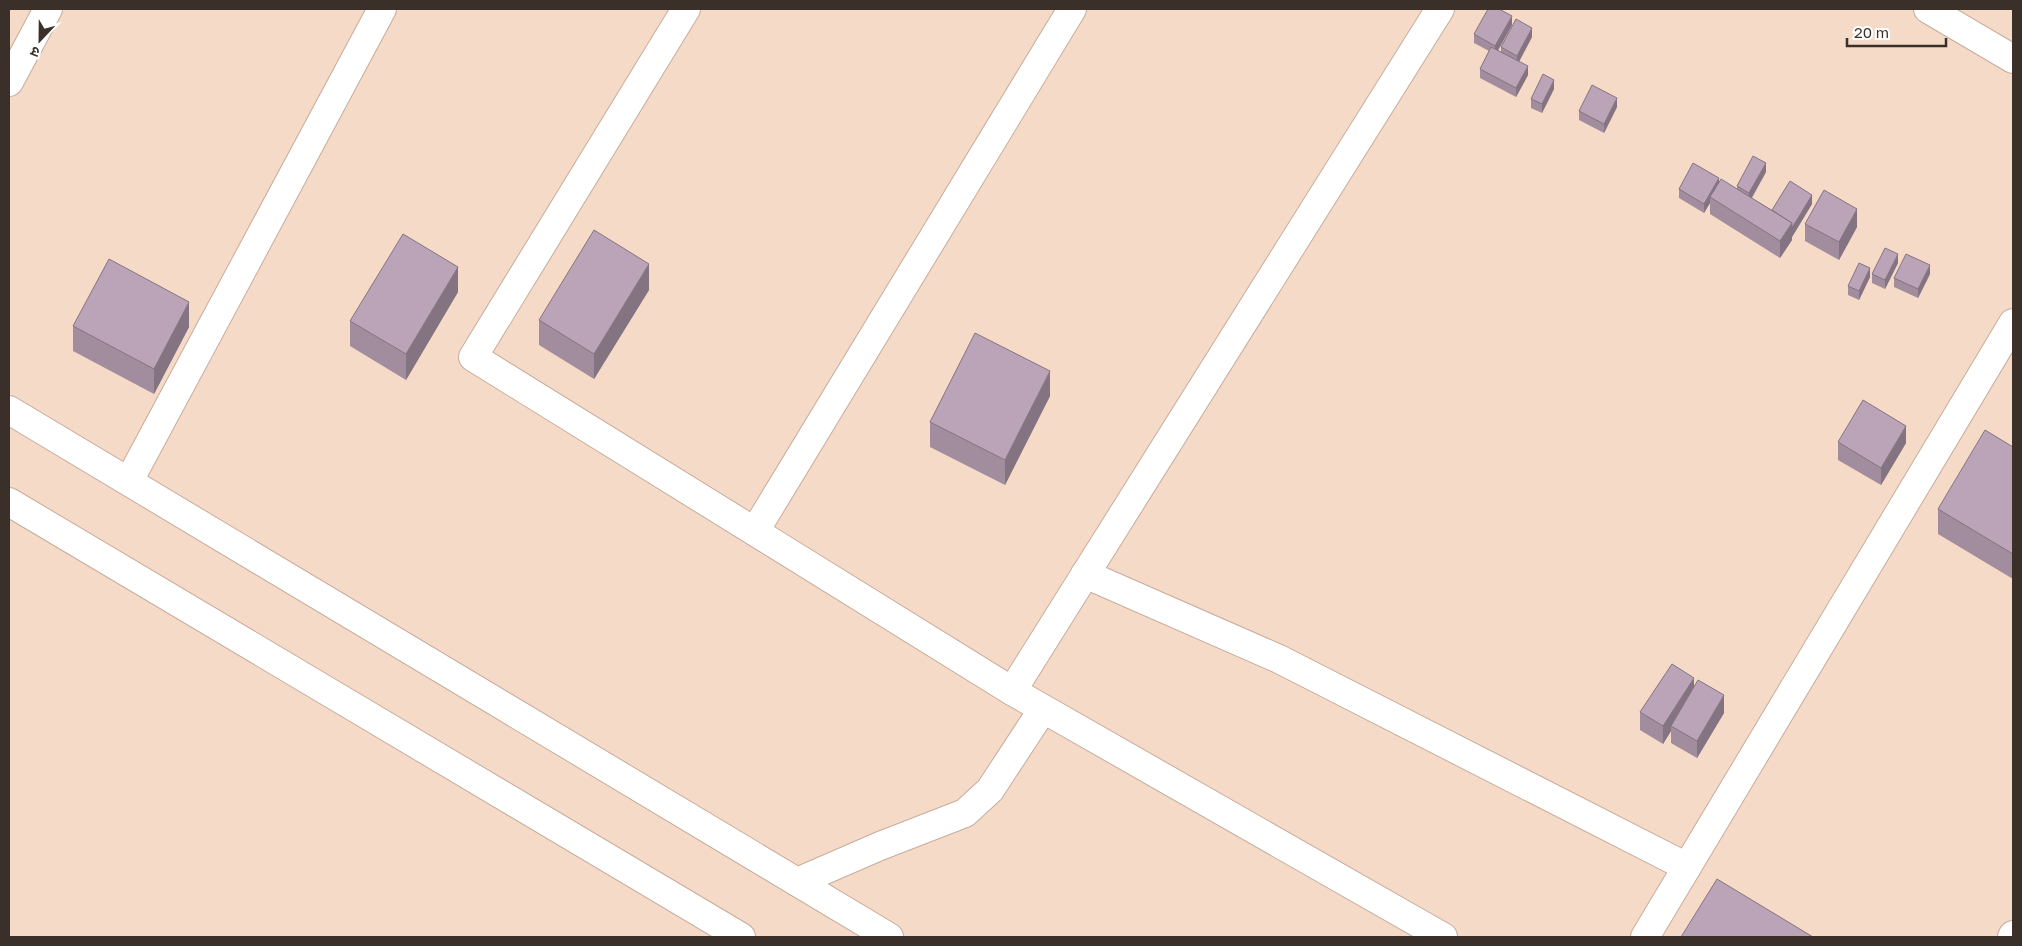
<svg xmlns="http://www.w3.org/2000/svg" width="2022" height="946" viewBox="0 0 2022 946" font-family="'Golos Text','Noto Sans Devanagari',sans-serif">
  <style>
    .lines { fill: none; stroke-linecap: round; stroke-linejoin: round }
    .minor-casing { stroke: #c7ac9b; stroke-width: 30 }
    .minor { stroke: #fff; stroke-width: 28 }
    .wall { fill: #a28d9e }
    .shaded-wall { fill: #847381 }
    .building { fill: #bca4b8; stroke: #847381 }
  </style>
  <rect width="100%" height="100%" fill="#f6dac8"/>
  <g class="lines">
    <defs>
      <g id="minor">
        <path d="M 686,9 L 473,357 L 1012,691 L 1443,937"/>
        <path d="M 1928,9 L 2013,59"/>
        <path d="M 9,82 L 48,9"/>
        <path d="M 9,410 L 889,937"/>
        <path d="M 129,481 L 382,9"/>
        <path d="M 9,502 L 741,937"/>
        <path d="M 755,531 L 1072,9"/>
        <path d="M 1085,574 L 1279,659 L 1687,867"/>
        <path d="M 1012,691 L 1440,9"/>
        <path d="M 797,882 L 880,846 L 965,813 L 990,790 L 1043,709"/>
        <path d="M 1645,937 L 2013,323"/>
        <path d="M 2012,937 L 2013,935"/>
      </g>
    </defs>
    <use href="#minor" class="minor-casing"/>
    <use href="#minor" class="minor"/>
  </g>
  <g class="wall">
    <path d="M 1512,25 L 1498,51 L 1501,52 L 1501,47 L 1532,37 L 1519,62 L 1528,75 L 1516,97 L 1480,78 L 1480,69 L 1489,51 L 1474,43 L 1474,34 Z"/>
    <path d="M 1554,89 L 1542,113 L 1531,108 L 1531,99 Z"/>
    <path d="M 1617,107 L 1604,133 L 1579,120 L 1579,111 Z"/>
    <path d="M 1766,172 L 1752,198 L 1772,210 L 1812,204 L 1792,237 L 1792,240 L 1780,258 L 1710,214 L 1710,203 L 1704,213 L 1679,198 L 1679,189 L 1719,181 L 1737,189 L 1737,186 Z"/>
    <path d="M 1805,224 L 1857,227 L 1839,260 L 1805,241 Z"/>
    <path d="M 1898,263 L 1885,289 L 1872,283 L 1872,274 Z"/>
    <path d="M 1930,274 L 1918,298 L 1894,287 L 1894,278 Z"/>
    <path d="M 1870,277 L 1859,300 L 1848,295 L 1848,286 Z"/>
    <path d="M 649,290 L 594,379 L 539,345 L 539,320 Z"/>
    <path d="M 458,292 L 406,380 L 350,346 L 350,321 Z"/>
    <path d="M 73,326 L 189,327 L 154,394 L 73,351 Z"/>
    <path d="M 1050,396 L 1005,485 L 930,447 L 930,422 Z"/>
    <path d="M 1838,442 L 1906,443 L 1881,485 L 1838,460 Z"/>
    <path d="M 2013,447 L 2013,579 L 1938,534 L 1938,509 Z"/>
    <path d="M 1694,688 L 1724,713 L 1697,758 L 1671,743 L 1671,731 L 1663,744 L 1640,730 L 1640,712 Z"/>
  </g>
  <g class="shaded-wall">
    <path d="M 1512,16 L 1512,25 L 1495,55 L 1495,46 Z"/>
    <path d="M 1532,28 L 1532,37 L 1517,65 L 1517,56 Z"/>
    <path d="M 1528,66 L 1528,75 L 1516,97 L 1516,88 Z"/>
    <path d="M 1554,80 L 1554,89 L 1542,113 L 1542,104 Z"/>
    <path d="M 1617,98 L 1617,107 L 1604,133 L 1604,124 Z"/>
    <path d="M 1766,163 L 1766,172 L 1749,202 L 1749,193 Z"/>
    <path d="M 1719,178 L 1719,187 L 1710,197 L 1710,203 L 1704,213 L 1704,204 Z"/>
    <path d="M 1812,195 L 1812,204 L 1792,237 L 1792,240 L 1780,258 L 1780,241 L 1792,223 Z"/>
    <path d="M 1857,209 L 1857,227 L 1839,260 L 1839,242 Z"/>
    <path d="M 1898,254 L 1898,263 L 1885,289 L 1885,280 Z"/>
    <path d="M 649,264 L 649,290 L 594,379 L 594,354 Z"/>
    <path d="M 1930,265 L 1930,274 L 1918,298 L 1918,289 Z"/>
    <path d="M 458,267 L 458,292 L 406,380 L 406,354 Z"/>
    <path d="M 1870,268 L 1870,277 L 1859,300 L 1859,291 Z"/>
    <path d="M 189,302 L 189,327 L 154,394 L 154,369 Z"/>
    <path d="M 1050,371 L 1050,396 L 1005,485 L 1005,460 Z"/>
    <path d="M 1906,426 L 1906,443 L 1881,485 L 1881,468 Z"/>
    <path d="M 1694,678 L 1694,695 L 1671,726 L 1671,731 L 1663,744 L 1663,726 Z"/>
    <path d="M 1724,695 L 1724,713 L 1697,758 L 1697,741 Z"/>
  </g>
  <g class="building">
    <path d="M 1488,9 L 1499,9 L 1512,16 L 1495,46 L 1474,34 Z"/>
    <path d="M 1516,19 L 1532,28 L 1517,56 L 1501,47 Z"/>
    <path d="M 1491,47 L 1528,66 L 1516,88 L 1480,69 Z"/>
    <path d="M 1543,74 L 1554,80 L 1542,104 L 1531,99 Z"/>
    <path d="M 1592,85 L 1617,98 L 1604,124 L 1579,111 Z"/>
    <path d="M 1753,156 L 1766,163 L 1749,193 L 1737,186 Z"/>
    <path d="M 1693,163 L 1719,178 L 1704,204 L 1679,189 Z"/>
    <path d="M 1721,179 L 1792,223 L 1780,241 L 1710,197 Z"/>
    <path d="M 1790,181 L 1812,195 L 1792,228 L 1792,223 L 1772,210 Z"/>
    <path d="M 1824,190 L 1857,209 L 1839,242 L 1805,224 Z"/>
    <path d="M 594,230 L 649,264 L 594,354 L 539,320 Z"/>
    <path d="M 403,234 L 458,267 L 406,354 L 350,321 Z"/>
    <path d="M 1885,248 L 1898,254 L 1885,280 L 1872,274 Z"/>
    <path d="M 1906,254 L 1930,265 L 1918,289 L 1894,278 Z"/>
    <path d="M 109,259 L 189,302 L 154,369 L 73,326 Z"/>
    <path d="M 1859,263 L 1870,268 L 1859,291 L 1848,286 Z"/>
    <path d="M 975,333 L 1050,371 L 1005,460 L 930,422 Z"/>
    <path d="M 1863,400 L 1906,426 L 1881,468 L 1838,442 Z"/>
    <path d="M 1985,430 L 2013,447 L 2013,554 L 1938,509 Z"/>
    <path d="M 1672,664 L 1694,678 L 1663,726 L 1640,712 Z"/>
    <path d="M 1698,680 L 1724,695 L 1697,741 L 1671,726 Z"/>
    <path d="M 1717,879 L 1813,937 L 1681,937 Z"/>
  </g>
  <rect width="2022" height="946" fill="none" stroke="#3b3029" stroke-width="20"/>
  <g transform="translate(40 40) rotate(202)" stroke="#ffffff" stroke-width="4" paint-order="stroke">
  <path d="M0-4L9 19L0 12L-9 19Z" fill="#3b3029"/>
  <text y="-8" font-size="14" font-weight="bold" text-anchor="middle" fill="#3b3029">उ</text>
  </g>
  <path d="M1847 38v8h99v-8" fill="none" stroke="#3b3029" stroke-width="2.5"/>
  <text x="1854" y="38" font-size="15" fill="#3b3029" stroke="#ffffff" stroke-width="4" paint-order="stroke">20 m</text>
</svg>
